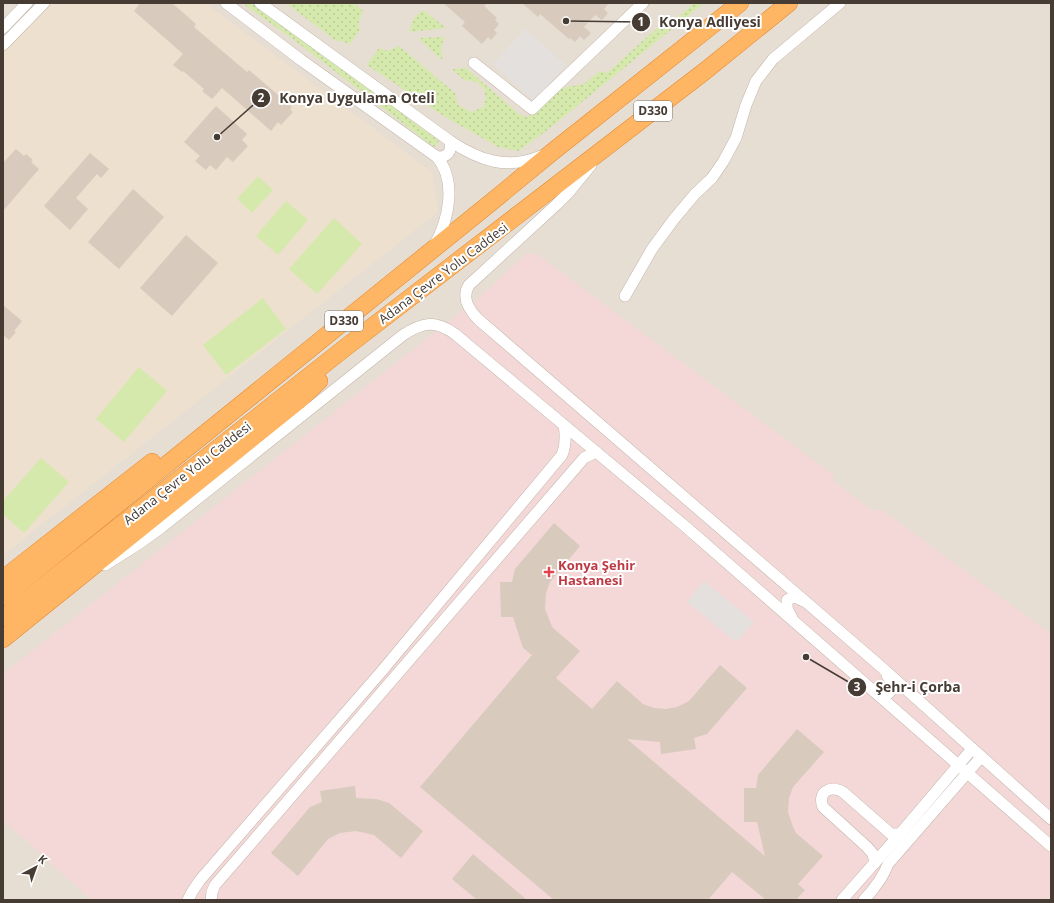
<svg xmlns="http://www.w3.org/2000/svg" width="1054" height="903" viewBox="0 0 1054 903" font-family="'Open Sans',sans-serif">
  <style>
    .residential { fill: #e7ded3 }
    .education { fill: #ede0ce }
    .medical { fill: #f4d8d8 }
    .grass { fill: url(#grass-dots) }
    .garden { fill: #d6e9ac }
    .parking { fill: #e4e0dd }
    .building { fill: #d8cabd }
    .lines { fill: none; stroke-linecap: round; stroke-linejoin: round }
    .minor-casing { stroke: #c2b6aa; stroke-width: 12 }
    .highway-casing { stroke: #e3882f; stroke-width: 18 }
    .minor { stroke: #fff; stroke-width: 11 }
    .highway { stroke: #ffb664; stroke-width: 17 }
    .health-dot { fill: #e0444e; stroke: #fff; stroke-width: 1.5 }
    .labels { text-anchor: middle; stroke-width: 4; stroke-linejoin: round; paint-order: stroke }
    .shield { fill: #fff; stroke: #7e7671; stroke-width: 1 }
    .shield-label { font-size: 12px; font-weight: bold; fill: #463c34 }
    .street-label { font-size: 13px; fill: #463c34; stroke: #fff }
    .health-label { font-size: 13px; font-weight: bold; fill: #be3a42; stroke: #fff; text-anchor: start }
    .leader { fill: none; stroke: #463c34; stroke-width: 1.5 }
    .callout-dot { fill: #463c34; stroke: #fff; stroke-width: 1.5 }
    .mark-label { font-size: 12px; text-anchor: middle; font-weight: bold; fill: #fff }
    .callout-label { font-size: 14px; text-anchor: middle; font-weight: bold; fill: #463c34; stroke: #fff; stroke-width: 4; stroke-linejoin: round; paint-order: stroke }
  </style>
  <defs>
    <pattern id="grass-dots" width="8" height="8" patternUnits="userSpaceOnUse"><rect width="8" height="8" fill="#d6e9ac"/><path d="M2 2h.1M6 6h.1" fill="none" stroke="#b9c995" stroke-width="1.8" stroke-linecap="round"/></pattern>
  </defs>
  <rect width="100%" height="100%" fill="#f3ede5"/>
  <rect class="residential" x="3" y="3" width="1048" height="897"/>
  <path class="education" d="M 53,3 L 205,3 L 432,172 L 438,212 L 3,555 L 3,51 L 23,30 Z"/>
  <path class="medical" d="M 527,253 L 537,254 L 833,475 L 834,482 L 872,510 L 882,510 L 1051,634 L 1051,900 L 92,900 L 3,820 L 3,674 L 482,295 Z"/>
  <g class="grass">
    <path d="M 242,3 L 253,3 L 439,141 L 434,147 L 294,40 Z"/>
    <path d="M 286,3 L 354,3 L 363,11 L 358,24 L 360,30 L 349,45 L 344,41 L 336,41 Z"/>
    <path d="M 694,3 L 704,3 L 545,132 L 518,151 L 498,147 L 442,115 L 367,65 L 379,48 L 388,51 L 399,46 L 455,93 L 458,105 L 471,112 L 483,107 L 486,98 L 484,89 L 477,82 L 464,80 L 452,69 L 466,68 L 520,115 L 528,117 L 561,88 L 584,84 L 600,71 L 607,73 L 664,22 L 676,19 Z"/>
    <path d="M 423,10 L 446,28 L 409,32 L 414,18 Z"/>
    <path d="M 445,37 C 441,45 440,51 443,61 L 418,38 Z"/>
  </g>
  <g class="garden">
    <path d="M 258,176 L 273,190 L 252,213 L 237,199 Z"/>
    <path d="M 286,201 L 308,220 L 278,255 L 256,236 Z"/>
    <path d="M 334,218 L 362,244 L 317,294 L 289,269 Z"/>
    <path d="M 263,298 L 286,329 L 226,375 L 203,345 Z"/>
    <path d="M 139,367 L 167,391 L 124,442 L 96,419 Z"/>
    <path d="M 41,458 L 69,482 L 24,533 L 3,514 L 3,501 Z"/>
  </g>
  <g class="parking">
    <path d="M 525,29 L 566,65 L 534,101 L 493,64 Z"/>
    <path d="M 704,581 L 754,622 L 736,642 L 687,602 Z"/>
  </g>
  <g class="building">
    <path d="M 140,3 L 172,3 L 196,24 L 194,27 L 247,72 L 249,70 L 292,107 L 290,109 L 293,112 L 281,125 L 278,122 L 271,131 L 222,88 L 212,99 L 202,91 L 204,89 L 183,71 L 182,72 L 173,65 L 183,54 L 134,11 Z"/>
    <path d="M 443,3 L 487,3 L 484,6 L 497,18 L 495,20 L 499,24 L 494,30 L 497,33 L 491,40 L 488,37 L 482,44 L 462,26 L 465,22 Z"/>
    <path d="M 522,3 L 609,3 L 604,9 L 608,13 L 602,20 L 595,15 L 584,27 L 591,33 L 584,40 L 580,36 L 575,42 L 570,38 L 569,39 L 540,14 L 538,17 Z"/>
    <path d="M 216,106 L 247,134 L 242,140 L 248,146 L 233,162 L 227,157 L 216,170 L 210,165 L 206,170 L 195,161 L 200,156 L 184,142 Z"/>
    <path d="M 16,149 L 24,156 L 26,154 L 33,160 L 31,162 L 39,169 L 3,211 L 3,163 Z"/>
    <path d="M 90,153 L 109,169 L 101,178 L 97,174 L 76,198 L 88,209 L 70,230 L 44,206 Z"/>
    <path d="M 133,189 L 164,217 L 119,269 L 88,242 Z"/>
    <path d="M 186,235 L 218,263 L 172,316 L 140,288 Z"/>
    <path d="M 3,305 L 22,321 L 14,331 L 16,332 L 9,340 L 3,335 Z"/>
    <path d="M 554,523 L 580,546 L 550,582 L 546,593 L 545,609 L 551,624 L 553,628 L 580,651 L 556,678 L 592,709 L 617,681 L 643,704 L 654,708 L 666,709 L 677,707 L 689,701 L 720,665 L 747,688 L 707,734 L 694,738 L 696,749 L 661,754 L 660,742 L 627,739 L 765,856 L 757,822 L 744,822 L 744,788 L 756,788 L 758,775 L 797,729 L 824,752 L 793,787 L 789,798 L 788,812 L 793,827 L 796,833 L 823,856 L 798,884 L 805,890 L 796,900 L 766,900 L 732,872 L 708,900 L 554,900 L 420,787 L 532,655 L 523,648 L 513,617 L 501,617 L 500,582 L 512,582 L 515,569 Z"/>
    <path d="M 355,786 L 356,798 L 376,799 L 389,803 L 423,831 L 401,858 L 374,835 L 356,831 L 340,833 L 328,839 L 298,876 L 271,853 L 310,807 L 322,802 L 320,791 Z"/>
    <path d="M 473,854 L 527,900 L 477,900 L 452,879 Z"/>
  </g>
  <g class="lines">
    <defs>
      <g id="minor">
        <path d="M 226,3 L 301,60 L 437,157 C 457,181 449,220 434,246"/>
        <path d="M 260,3 L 450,141 C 480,161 507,170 541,156"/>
        <path d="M 3,28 L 27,3"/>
        <path d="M 3,45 L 44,3"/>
        <path d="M 474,63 L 532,109 L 643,3"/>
        <path d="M 437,157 C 448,157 452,152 450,141"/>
        <path d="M 591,165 L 569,192 L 556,205 L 469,285 C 461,298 469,310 479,320 L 879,665 L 1051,819"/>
        <path d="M 625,296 L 652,249 L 674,219 L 695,194 L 712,178 L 723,162 L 736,138 L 746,105 L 756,81 L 773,59 L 840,3"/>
        <path d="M 105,565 L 140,543 L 162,527 L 403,335 C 423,322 435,320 455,334 L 686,527 L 1051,846"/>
        <path d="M 792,618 L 787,608 L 787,600 C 793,596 797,597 803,601"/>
        <path d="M 876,691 L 886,695 C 895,690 892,683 887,675"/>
        <path d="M 875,863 L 873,854 L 867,847 L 823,807 C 817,792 830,785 843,792 L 891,834 L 900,834"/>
        <path d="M 188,900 L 192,892 L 200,880 L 381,672 L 562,455 C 566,445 566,436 564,425"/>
        <path d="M 211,900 L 212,892 L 215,885 L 584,458 L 596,452"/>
        <path d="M 842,900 L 900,834 L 972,749"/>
        <path d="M 864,900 C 874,889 883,878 888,864 L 981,757"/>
      </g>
      <g id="highway">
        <path d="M 3,579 L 152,462"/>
        <path d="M 3,597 L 494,200 L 551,153 L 740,3"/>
        <path d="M 3,618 L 346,347 L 705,71 L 789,3"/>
        <path d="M 3,639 L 297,402 L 319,381"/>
      </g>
    </defs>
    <use href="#minor" class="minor-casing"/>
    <use href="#highway" class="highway-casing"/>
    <use href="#minor" class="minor"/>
    <use href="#highway" class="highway"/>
  </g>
  <path class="health-dot" d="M547 566h4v4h4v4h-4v4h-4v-4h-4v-4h4z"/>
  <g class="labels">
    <g class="shield">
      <rect x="634" y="101" width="38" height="20" rx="3"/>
      <rect x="325" y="311" width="38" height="20" rx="3"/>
    </g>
    <g class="shield-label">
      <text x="653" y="115">D330</text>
      <text x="344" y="325">D330</text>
    </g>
    <g class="street-label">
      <text transform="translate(443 273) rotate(-37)" y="5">Adana Çevre Yolu Caddesi</text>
      <text transform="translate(187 473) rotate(-38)" y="5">Adana Çevre Yolu Caddesi</text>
    </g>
    <g class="health-label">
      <text x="558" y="570">Konya Şehir<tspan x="558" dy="15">Hastanesi</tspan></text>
    </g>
  </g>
  <path class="leader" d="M566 21L641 22M217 137L261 98M806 657L857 687"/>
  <g class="callout-dot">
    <circle cx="566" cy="21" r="4"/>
    <circle cx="217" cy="137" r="4"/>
    <circle cx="806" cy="657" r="4"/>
    <circle cx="641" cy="22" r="10"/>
    <circle cx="261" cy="98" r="10"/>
    <circle cx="857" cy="687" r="10"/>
  </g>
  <g class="mark-label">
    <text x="641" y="26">1</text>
    <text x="261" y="102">2</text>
    <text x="857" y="691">3</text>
  </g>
  <g class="callout-label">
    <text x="710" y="27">Konya Adliyesi</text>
    <text x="357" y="103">Konya Uygulama Oteli</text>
    <text x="918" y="692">Şehr-i Çorba</text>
  </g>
  <rect width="1054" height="903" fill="none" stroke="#463c34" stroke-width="8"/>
  <g transform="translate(36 867) rotate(41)" stroke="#ffffff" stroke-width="3" paint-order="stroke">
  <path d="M0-3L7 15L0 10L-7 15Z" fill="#463c34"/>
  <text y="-6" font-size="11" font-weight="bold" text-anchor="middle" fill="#463c34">K</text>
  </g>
</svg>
